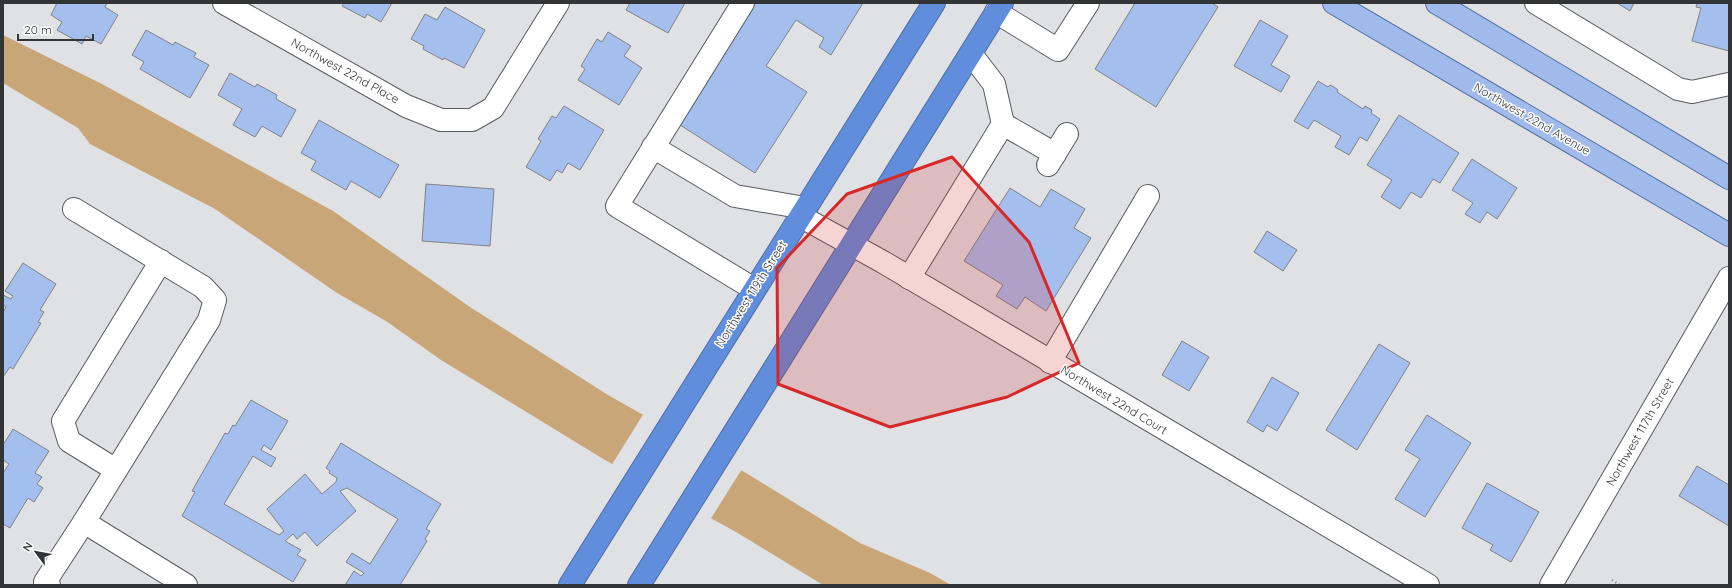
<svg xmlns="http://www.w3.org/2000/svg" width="1732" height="588" viewBox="0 0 1732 588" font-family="Quicksand,sans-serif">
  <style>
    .water { fill: #c9a678 }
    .pier { fill: #dfe1e5 }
    .building { fill: #a4bfee; stroke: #808285 }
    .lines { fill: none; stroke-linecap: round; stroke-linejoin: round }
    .minor-casing { stroke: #595b5e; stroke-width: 24 }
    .major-casing { stroke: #506ea2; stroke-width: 24 }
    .highway-casing { stroke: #506ea2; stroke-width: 24 }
    .path { stroke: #858689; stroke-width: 2.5; stroke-dasharray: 1 3; stroke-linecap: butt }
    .minor { stroke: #fff; stroke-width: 22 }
    .major { stroke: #a0bbeb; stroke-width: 22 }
    .highway { stroke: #608edd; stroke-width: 22 }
    .marked { fill: #d62828; fill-opacity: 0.2; stroke: #d62828; stroke-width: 3; stroke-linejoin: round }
    .labels { text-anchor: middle; stroke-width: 3; stroke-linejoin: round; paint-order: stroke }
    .street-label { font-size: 12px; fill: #333435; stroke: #fff }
  </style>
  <rect width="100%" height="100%" fill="#dfe1e5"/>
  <path class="water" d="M 3,35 L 102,84 L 333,211 L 470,307 L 608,395 L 746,473 L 860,543 L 930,573 L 951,585 L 823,585 L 736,532 L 605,460 L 441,360 L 386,321 L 337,293 L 215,209 L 90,144 L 78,128 L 3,83 Z"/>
  <path class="pier" d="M 644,413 L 742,469 L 710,520 L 611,466 Z"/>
  <g class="building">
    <path d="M 57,3 L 107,3 L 105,7 L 118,15 L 101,44 L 86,36 L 82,44 L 57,30 L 62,22 L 51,15 Z"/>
    <path d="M 344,3 L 392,3 L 381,22 L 367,14 L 365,18 L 342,6 Z"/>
    <path d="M 630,3 L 685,3 L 668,33 L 626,10 Z"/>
    <path d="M 754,3 L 863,3 L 831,55 L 819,47 L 824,38 L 796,20 L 766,66 L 807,92 L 755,173 L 677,123 Z"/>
    <path d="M 1135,3 L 1212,3 L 1218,7 L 1156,107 L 1095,69 Z"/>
    <path d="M 1617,3 L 1634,3 L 1630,11 Z"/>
    <path d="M 1697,3 L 1729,3 L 1729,51 L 1692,41 L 1701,8 L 1696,7 Z"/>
    <path d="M 445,7 L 485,30 L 464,68 L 444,58 L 443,60 L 423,49 L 424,46 L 411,39 L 425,14 L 437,20 Z"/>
    <path d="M 1260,20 L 1288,36 L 1271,65 L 1290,76 L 1281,92 L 1234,66 Z"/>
    <path d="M 146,30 L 173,45 L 175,42 L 196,53 L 194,57 L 209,65 L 190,98 L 140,69 L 144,62 L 132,55 Z"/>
    <path d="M 608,32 L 631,46 L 624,56 L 642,68 L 619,105 L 578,80 L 585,69 L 581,66 L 597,39 L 602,42 Z"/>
    <path d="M 230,73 L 255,87 L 257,84 L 277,95 L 276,99 L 296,110 L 281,137 L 262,126 L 255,137 L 233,125 L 242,109 L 218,95 Z"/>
    <path d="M 1318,81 L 1328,87 L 1330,85 L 1334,87 L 1338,90 L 1337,92 L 1363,109 L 1365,106 L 1372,110 L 1371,113 L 1380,119 L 1367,141 L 1360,137 L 1349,155 L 1335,147 L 1341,136 L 1314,120 L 1308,129 L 1294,121 Z"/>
    <path d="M 564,106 L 604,130 L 580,170 L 568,163 L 562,173 L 557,170 L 550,181 L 526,167 L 541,141 L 538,139 L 552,116 L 556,118 Z"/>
    <path d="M 1399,115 L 1459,153 L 1440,183 L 1433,179 L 1421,198 L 1411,192 L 1400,209 L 1381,197 L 1392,180 L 1367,165 Z"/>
    <path d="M 319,120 L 399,165 L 380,198 L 351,181 L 346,190 L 311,170 L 316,161 L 301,153 Z"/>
    <path d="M 1472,159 L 1517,188 L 1497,219 L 1487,212 L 1480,223 L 1465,214 L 1473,203 L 1452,190 Z"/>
    <path d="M 426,184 L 494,189 L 490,246 L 422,241 Z"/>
    <path d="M 1010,188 L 1040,207 L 1051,189 L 1085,209 L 1074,228 L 1091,238 L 1046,311 L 1025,297 L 1017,309 L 996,296 L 1003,285 L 964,261 Z"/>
    <path d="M 1267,231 L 1297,250 L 1283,271 L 1254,252 Z"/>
    <path d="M 23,263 L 56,284 L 40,310 L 44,312 L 38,322 L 41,323 L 13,369 L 10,367 L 3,377 L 3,312 L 6,307 L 3,305 L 3,295 L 11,299 L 13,296 L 5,291 Z"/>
    <path d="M 1182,341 L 1209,357 L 1189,391 L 1162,375 Z"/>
    <path d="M 1379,344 L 1410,363 L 1357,450 L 1326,430 Z"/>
    <path d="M 1272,377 L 1299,393 L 1277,431 L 1267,425 L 1263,432 L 1247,422 Z"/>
    <path d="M 251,400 L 288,421 L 271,450 L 264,445 L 261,450 L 276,458 L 271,467 L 253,456 L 224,504 L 279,535 L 284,531 L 267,509 L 305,474 L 322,494 L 336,482 L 337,478 L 329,473 L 330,471 L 326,468 L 341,443 L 441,504 L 426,529 L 430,531 L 425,539 L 427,541 L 400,585 L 345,585 L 354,571 L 361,576 L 364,573 L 346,562 L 352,553 L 370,564 L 398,519 L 347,488 L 340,491 L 356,511 L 317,546 L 305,532 L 297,539 L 293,534 L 285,541 L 301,550 L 297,555 L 306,560 L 293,582 L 182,516 L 195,492 L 192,491 L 225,433 L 228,434 L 233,425 L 235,426 Z"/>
    <path d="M 1427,415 L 1471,443 L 1425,517 L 1395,499 L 1420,459 L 1405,450 Z"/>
    <path d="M 13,429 L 49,451 L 35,473 L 42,477 L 37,484 L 43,488 L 34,502 L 28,498 L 10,528 L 3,524 L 3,473 L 9,464 L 3,460 L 3,445 Z"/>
    <path d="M 1697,466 L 1729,485 L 1729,526 L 1679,496 Z"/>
    <path d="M 1487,483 L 1539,512 L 1511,562 L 1490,550 L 1493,545 L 1462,528 Z"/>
  </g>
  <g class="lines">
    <defs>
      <g id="minor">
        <path d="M 224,3 L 406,106 L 441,120 L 472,120 L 493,108 L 558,3"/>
        <path d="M 743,3 L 617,206 L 754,289"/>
        <path d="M 1536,3 L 1678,89 L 1692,92 L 1729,84"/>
        <path d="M 996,12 L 1058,50 L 1088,3"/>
        <path d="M 1003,124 L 1055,154"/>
        <path d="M 653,147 L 735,196 L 805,208"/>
        <path d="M 1048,165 L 1067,134"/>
        <path d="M 800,216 L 883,262 L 1428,585"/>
        <path d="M 909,278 L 1003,124 L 994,84 L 971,54"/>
        <path d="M 1050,362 L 1148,196"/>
        <path d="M 116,470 L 69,441 L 63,421 L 161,261"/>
        <path d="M 84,522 L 186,585"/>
        <path d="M 49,585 L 45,582 L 84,522 L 209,320 L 215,300 L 203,287 L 74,209"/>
        <path d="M 1551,585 L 1729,278"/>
      </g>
      <g id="major">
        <path d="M 1334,3 L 1729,235"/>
        <path d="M 1437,3 L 1729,178"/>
      </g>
      <g id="highway">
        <path d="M 570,585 L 934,3"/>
        <path d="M 639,585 C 760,391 882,198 1002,3"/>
      </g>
    </defs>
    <use href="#minor" class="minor-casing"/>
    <use href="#major" class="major-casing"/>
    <use href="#highway" class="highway-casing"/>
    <path class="path" d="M 1612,580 L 1620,585"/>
    <use href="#minor" class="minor"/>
    <use href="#major" class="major"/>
    <use href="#highway" class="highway"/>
  </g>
  <path class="marked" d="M 952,157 L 1029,242 L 1079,363 L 1007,397 L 890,427 L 778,384 L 777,268 L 847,194 Z"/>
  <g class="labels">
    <g class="street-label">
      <text transform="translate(345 71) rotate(29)" y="4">Northwest 22nd Place</text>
      <text transform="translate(1532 119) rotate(30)" y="4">Northwest 22nd Avenue</text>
      <text transform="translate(751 294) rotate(-58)" y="4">Northwest 119th Street</text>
      <text transform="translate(1114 400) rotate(31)" y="4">Northwest 22nd Court</text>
      <text transform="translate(1640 432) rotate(-60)" y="4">Northwest 117th Street</text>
    </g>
  </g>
  <rect width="1732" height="588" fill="none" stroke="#333435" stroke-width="8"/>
  <g transform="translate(36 552) rotate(302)" stroke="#ffffff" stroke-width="3" paint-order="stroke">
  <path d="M0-3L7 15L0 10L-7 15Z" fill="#333435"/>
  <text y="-6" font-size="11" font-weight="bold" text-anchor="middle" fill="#333435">N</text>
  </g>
  <path d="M18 34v6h75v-6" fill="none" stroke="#333435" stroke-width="2"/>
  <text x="24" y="34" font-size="12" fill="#333435" stroke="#ffffff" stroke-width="3" paint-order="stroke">20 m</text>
</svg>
